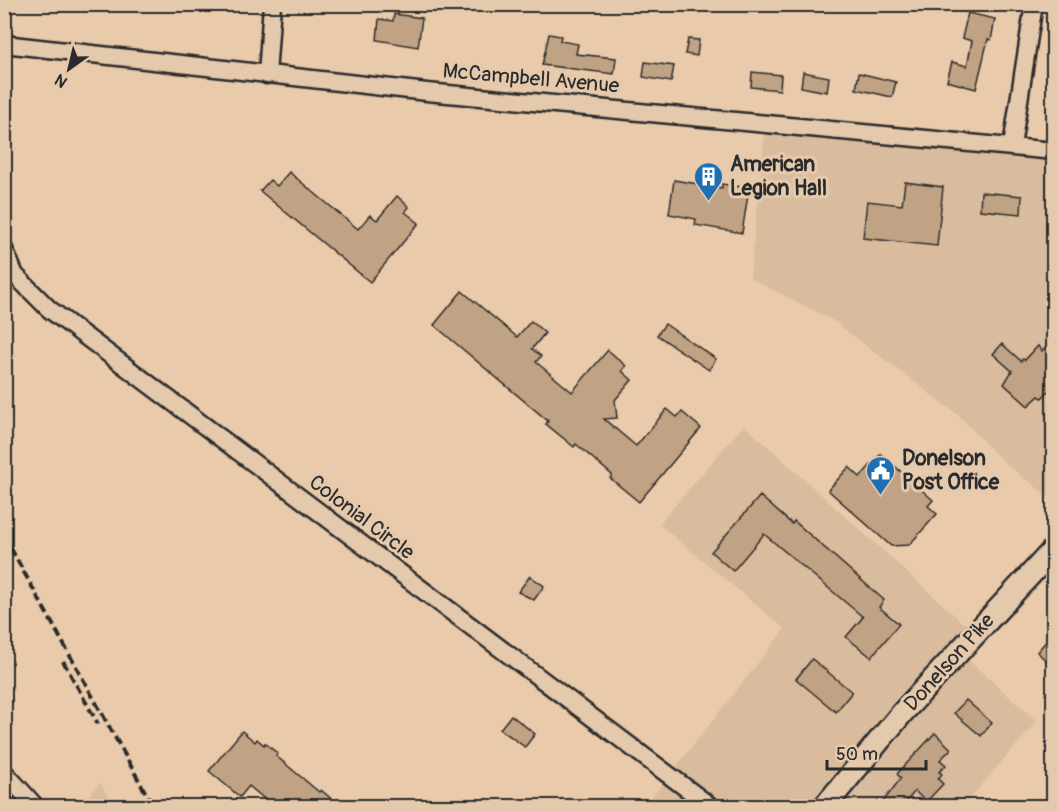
<svg xmlns="http://www.w3.org/2000/svg" width="1058" height="811" viewBox="0 0 1058 811" font-family="Pangolin,sans-serif">
  <style>
    .built { fill: #d9bb9d }
    .building { fill: #c0a285; stroke: #2b2b2b; stroke-width: 1.5 }
    .lines { fill: none; stroke-linecap: round; stroke-linejoin: round }
    .minor-casing { stroke: #2b2b2b; stroke-width: 21 }
    .major-casing { stroke: #2b2b2b; stroke-width: 26 }
    .minor { stroke: #e4c9ac; stroke-width: 16 }
    .major { stroke: #e4c9ac; stroke-width: 21 }
    .rail { stroke: #2b2b2b; stroke-width: 4; stroke-dasharray: 9 4.5; stroke-linecap: butt }
    .labels { text-anchor: middle; stroke-width: 6; stroke-linejoin: round; paint-order: stroke }
    .street-label { font-size: 21px; fill: #2b2b2b; stroke: #e4c9ac }
    .poi-label { font-size: 21px; font-weight: bold; fill: #2b2b2b; stroke: #e4c9ac; text-anchor: start }
  </style>
  <rect width="100%" height="100%" fill="#e9caaa"/>
  <filter id="ink" filterUnits="userSpaceOnUse"><feTurbulence type="fractalNoise" baseFrequency=".0167" numOctaves="2"/><feDisplacementMap in="SourceGraphic" scale="12" xChannelSelector="R" yChannelSelector="G"/><feConvolveMatrix kernelMatrix="1 2 1 2 8 2 1 2 1" color-interpolation-filters="sRGB"/></filter>
  <g filter="url(#ink)">
    <g class="built">
      <path d="M 766,123 L 1053,151 L 1053,500 L 1005,463 L 957,414 L 832,320 L 750,278 Z"/>
      <path d="M 744,425 L 975,634 L 959,652 L 1037,721 L 963,806 L 645,806 L 785,629 L 659,524 Z"/>
      <path d="M 100,783 L 114,806 L 81,806 Z"/>
    </g>
    <g class="building">
      <path d="M 968,13 L 995,19 L 991,40 L 988,39 L 976,89 L 947,81 L 952,62 L 967,66 L 972,41 L 962,38 Z"/>
      <path d="M 394,14 L 422,18 L 418,47 L 377,40 L 379,19 L 393,21 Z"/>
      <path d="M 549,34 L 561,36 L 560,41 L 578,44 L 576,54 L 616,58 L 614,74 L 542,65 Z"/>
      <path d="M 688,39 L 699,40 L 697,56 L 685,54 Z"/>
      <path d="M 645,62 L 674,66 L 671,82 L 643,77 Z"/>
      <path d="M 752,72 L 781,75 L 780,90 L 751,87 Z"/>
      <path d="M 803,72 L 829,77 L 827,92 L 801,87 Z"/>
      <path d="M 859,73 L 896,82 L 892,97 L 856,89 Z"/>
      <path d="M 289,172 L 358,229 L 370,215 L 377,220 L 397,196 L 409,207 L 405,212 L 419,223 L 370,282 L 260,191 L 270,180 L 277,186 Z"/>
      <path d="M 674,180 L 722,188 L 722,184 L 749,188 L 742,233 L 695,225 L 696,219 L 669,214 Z"/>
      <path d="M 905,182 L 943,187 L 937,246 L 863,238 L 867,201 L 902,205 Z"/>
      <path d="M 981,192 L 1022,196 L 1021,214 L 980,210 Z"/>
      <path d="M 462,291 L 517,337 L 531,321 L 545,333 L 532,349 L 541,356 L 536,362 L 572,392 L 608,350 L 626,366 L 622,371 L 632,380 L 615,400 L 617,418 L 604,419 L 636,446 L 667,409 L 677,417 L 682,412 L 701,428 L 639,502 L 610,478 L 612,475 L 576,444 L 574,447 L 546,424 L 548,421 L 434,325 Z"/>
      <path d="M 665,324 L 716,359 L 709,370 L 657,335 Z"/>
      <path d="M 1002,344 L 1021,361 L 1023,359 L 1025,360 L 1038,346 L 1042,351 L 1045,348 L 1053,356 L 1053,380 L 1049,385 L 1051,388 L 1042,398 L 1039,396 L 1028,406 L 1004,384 L 1012,371 L 993,354 Z"/>
      <path d="M 881,454 L 933,500 L 928,506 L 937,514 L 909,545 L 891,546 L 828,490 L 849,467 L 860,477 Z"/>
      <path d="M 760,496 L 792,524 L 794,521 L 884,600 L 879,607 L 899,624 L 871,657 L 846,637 L 863,617 L 764,534 L 733,571 L 711,552 Z"/>
      <path d="M 530,576 L 544,586 L 534,600 L 518,592 Z"/>
      <path d="M 1053,633 L 1053,667 L 1037,652 Z"/>
      <path d="M 812,659 L 852,692 L 836,712 L 796,679 Z"/>
      <path d="M 966,700 L 992,723 L 981,736 L 954,713 Z"/>
      <path d="M 511,715 L 535,734 L 525,747 L 500,729 Z"/>
      <path d="M 242,731 L 255,742 L 257,739 L 264,745 L 265,743 L 278,754 L 276,756 L 319,792 L 321,790 L 334,801 L 329,807 L 274,807 L 249,786 L 240,797 L 209,771 Z"/>
      <path d="M 935,733 L 951,749 L 940,760 L 946,765 L 939,772 L 942,774 L 938,779 L 943,784 L 926,802 L 915,791 L 902,807 L 879,807 L 901,778 L 897,774 Z"/>
    </g>
    <g class="lines">
      <defs>
        <g id="minor">
          <path d="M 4,44 L 427,92 L 1054,151"/>
          <path d="M 267,75 L 272,4"/>
          <path d="M 1012,146 L 1034,4"/>
          <path d="M 4,249 L 15,275 L 49,309 L 710,806"/>
          <path d="M 4,772 L 35,806"/>
        </g>
        <path id="major" d="M 825,806 L 903,712 L 1054,549"/>
      </defs>
      <use href="#minor" class="minor-casing"/>
      <use href="#major" class="major-casing"/>
      <use href="#minor" class="minor"/>
      <use href="#major" class="major"/>
      <g class="rail">
        <path d="M 4,536 L 153,806"/>
        <path d="M 63,661 L 98,724"/>
      </g>
    </g>
  </g>
  <defs>
    <symbol id="building-pin" viewBox="-11 -11 22 30"><path d="M0 17L-7.5 6A9.5 9.5 0 1 1 7.5 6Z" fill="#1f6fb2" stroke="#e4c9ac"/><path d="M-4-6H4V6H1V3H-1V6H-4ZM-2.5-4.3h1.7v1.8h-1.7ZM.8-4.3h1.7v1.8H.8ZM-2.5-1h1.7V.8h-1.7ZM.8-1h1.7V.8H.8Z" fill="#fff"/></symbol>
    <symbol id="civic-pin" viewBox="-11 -11 22 30"><path d="M0 17L-7.5 6A9.5 9.5 0 1 1 7.5 6Z" fill="#1f6fb2" stroke="#e4c9ac"/><path d="M-.6-6.5H3V-4.5H.6V-3L4-1V1h2V6H-6V1h2V-1L-.6-3ZM-1.2 2.5V6h2.4V2.5Z" fill="#fff"/></symbol>
  </defs>
  <g fill-rule="evenodd">
    <use href="#building-pin" x="692" y="160" width="33" height="45"/>
    <use href="#civic-pin" x="864" y="454" width="33" height="45"/>
  </g>
  <g class="labels">
    <g class="street-label">
      <text transform="translate(531 78) rotate(5)" y="7">McCampbell Avenue</text>
      <text transform="translate(362 517) rotate(37)" y="7">Colonial Circle</text>
      <text transform="translate(949 662) rotate(-48)" y="7">Donelson Pike</text>
    </g>
    <g class="poi-label">
      <text x="730" y="171">American<tspan x="730" dy="24">Legion Hall</tspan></text>
      <text x="902" y="465">Donelson<tspan x="902" dy="24">Post Office</tspan></text>
    </g>
  </g>
  <rect width="1058" height="811" fill="none" stroke="#e4c9ac" stroke-width="24"/>
  <rect x="12" y="12" width="1034" height="787" fill="none" stroke="#2b2b2b" stroke-width="2" filter="url(#ink)"/>
  <g transform="translate(69 69) rotate(214)" stroke="#e4c9ac" stroke-width="4.5" paint-order="stroke">
  <path d="M0-4.5L10 22L0 15L-10 22Z" fill="#2b2b2b"/>
  <text y="-9" font-size="16" font-weight="bold" text-anchor="middle" fill="#2b2b2b">N</text>
  </g>
  <path d="M827 760v9h99v-9" fill="none" stroke="#2b2b2b" stroke-width="3"/>
  <text x="836" y="760" font-size="18" fill="#2b2b2b" stroke="#e4c9ac" stroke-width="4.5" paint-order="stroke">50 m</text>
</svg>
